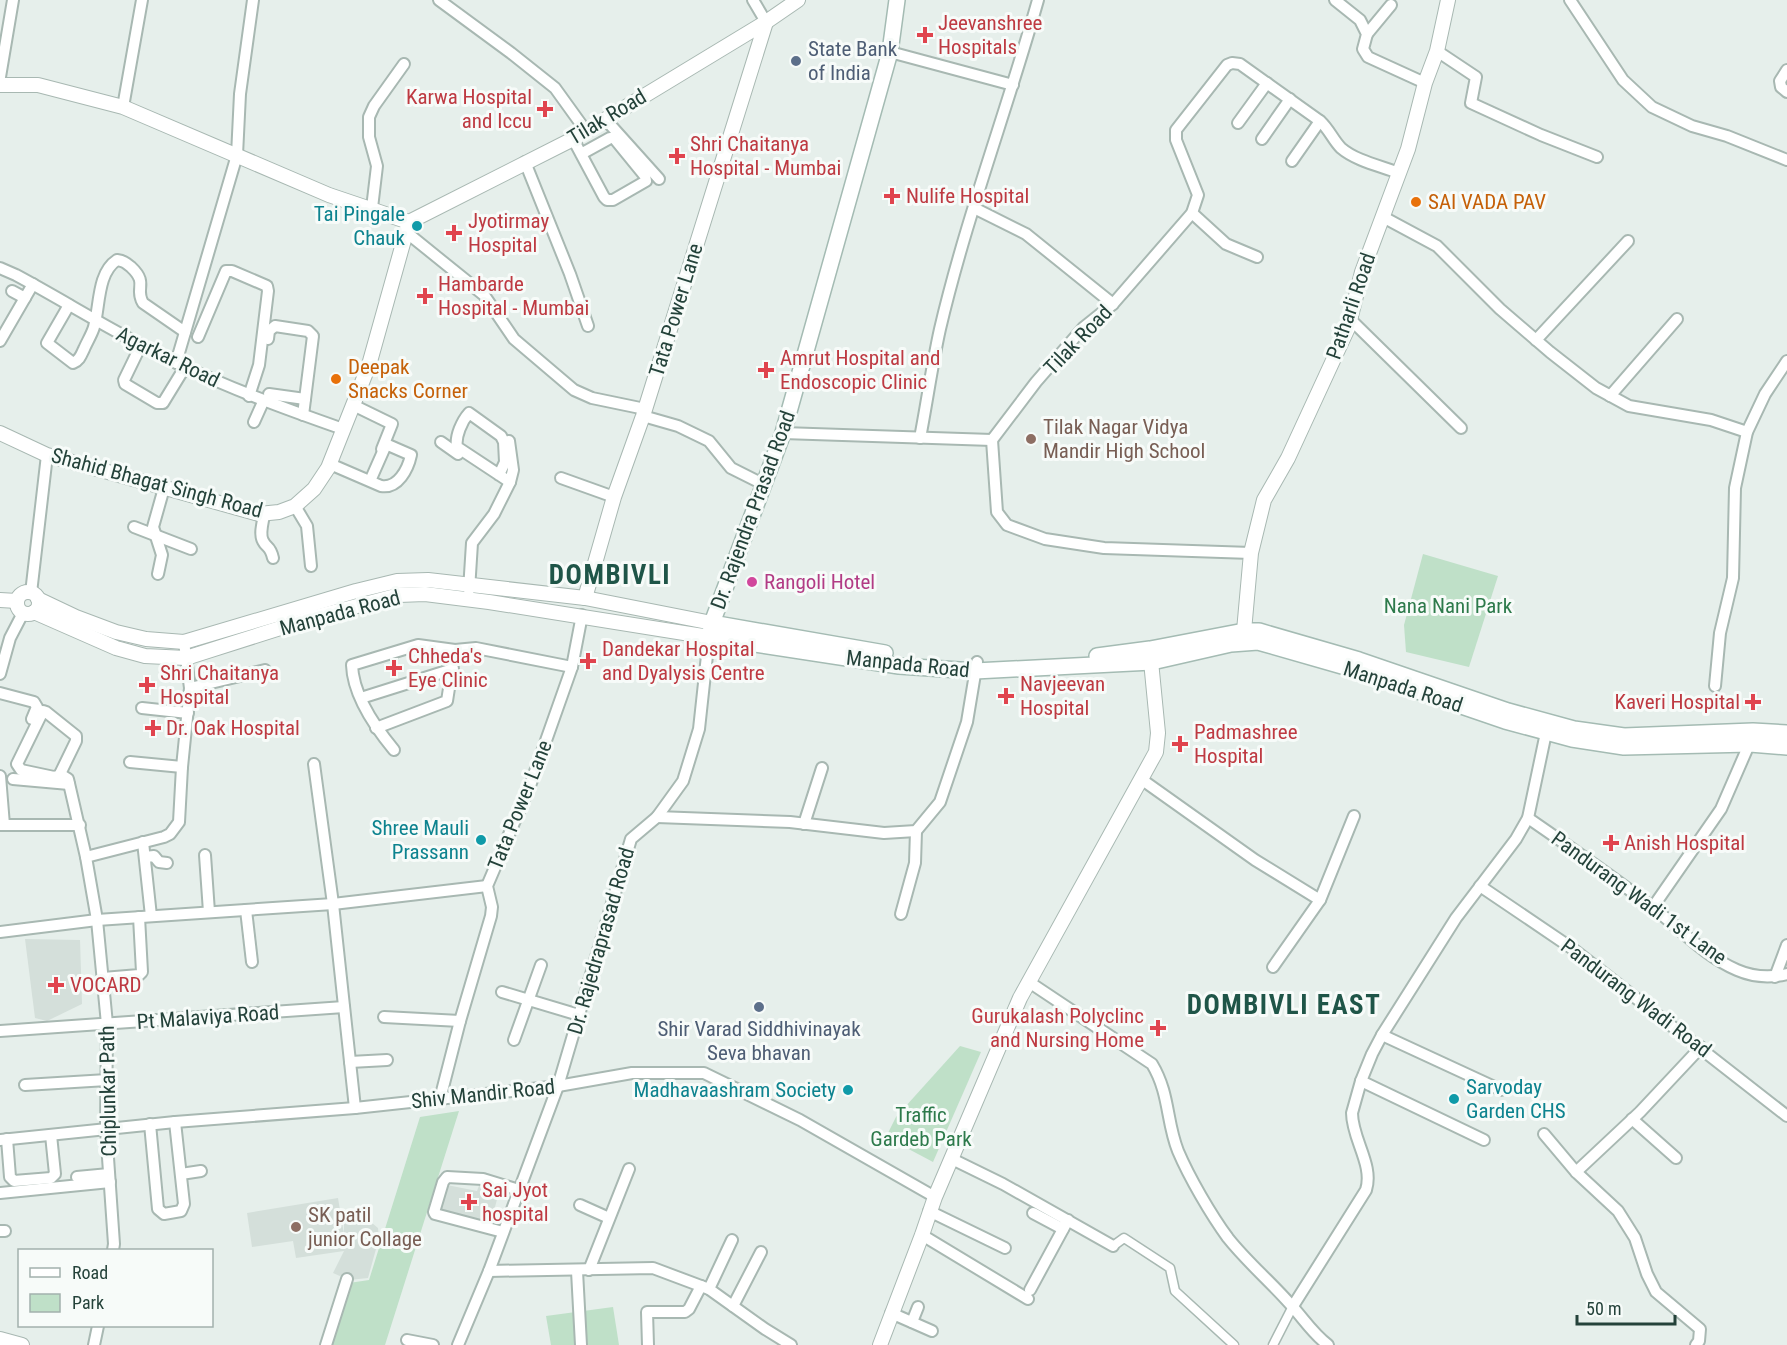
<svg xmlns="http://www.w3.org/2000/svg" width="1787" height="1345" viewBox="0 0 1787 1345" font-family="'Roboto Condensed',sans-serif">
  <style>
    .built { fill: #d4dfda }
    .green { fill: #bfe0c8 }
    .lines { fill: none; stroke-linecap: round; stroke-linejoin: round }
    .pedestrian-casing { stroke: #a8b8b2; stroke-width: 11 }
    .minor-casing { stroke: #a8b8b2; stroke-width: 14 }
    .tertiary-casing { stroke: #a8b8b2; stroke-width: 16 }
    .secondary-casing { stroke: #a4bbb3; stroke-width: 18 }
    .pedestrian { stroke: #fff; stroke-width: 8 }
    .minor { stroke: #fff; stroke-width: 10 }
    .tertiary { stroke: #fff; stroke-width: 14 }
    .secondary { stroke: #fff; stroke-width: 15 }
    .health-dot { fill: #e0444e; stroke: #f7fbf9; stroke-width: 2 }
    .service-dot { fill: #5c6f8a; stroke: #f7fbf9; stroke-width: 2 }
    .food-dot { fill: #e8710a; stroke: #f7fbf9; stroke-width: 2 }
    .culture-dot { fill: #0f9aa8; stroke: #f7fbf9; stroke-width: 2 }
    .education-dot { fill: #8d6e63; stroke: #f7fbf9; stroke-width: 2 }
    .hotel-dot { fill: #d1479c; stroke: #f7fbf9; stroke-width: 2 }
    .labels { text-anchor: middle; stroke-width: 6; stroke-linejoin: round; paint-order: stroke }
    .health-label { font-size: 21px; fill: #be3a42; stroke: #f7fbf9; text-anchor: start }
    .service-label { font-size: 21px; fill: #4e5e75; stroke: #f7fbf9; text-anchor: start }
    .street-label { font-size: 21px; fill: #24423a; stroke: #f7fbf9 }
    .food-label { font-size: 21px; fill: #c56008; stroke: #f7fbf9; text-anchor: start }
    .culture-label { font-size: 21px; fill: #0d838f; stroke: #f7fbf9; text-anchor: end }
    .education-label { font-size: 21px; fill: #785e54; stroke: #f7fbf9; text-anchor: start }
    .hotel-label { font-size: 21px; fill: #b23c85; stroke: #f7fbf9; text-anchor: start }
    .park-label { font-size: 21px; fill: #2d7a4b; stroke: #f7fbf9 }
    .district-label { font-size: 27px; font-weight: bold; letter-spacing: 1.5px; fill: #1f5548; stroke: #f7fbf9 }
  </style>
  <rect width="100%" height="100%" fill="#e6efeb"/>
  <g class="built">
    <path d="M 25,939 L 80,940 L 82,1004 L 47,1021 L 35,1018 Z"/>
    <path d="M 480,1183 L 500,1188 L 490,1226 L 439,1213 L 447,1185 L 477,1191 Z"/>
    <path d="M 338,1198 L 344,1234 L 344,1218 L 366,1218 L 378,1228 L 379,1238 L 368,1278 L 349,1280 L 333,1273 L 344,1251 L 296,1258 L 293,1241 L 252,1247 L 247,1213 Z"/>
  </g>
  <g class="green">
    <path d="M 1423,554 L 1498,576 L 1469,667 L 1406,652 L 1404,625 Z"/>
    <path d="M 960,1046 L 981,1052 L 933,1162 L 886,1137 L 896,1117 Z"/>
    <path d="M 459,1111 L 385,1345 L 328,1345 L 349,1283 L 369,1280 L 420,1117 Z"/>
    <path d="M 613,1307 L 619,1345 L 551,1345 L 546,1316 Z"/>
  </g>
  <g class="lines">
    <defs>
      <g id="pedestrian">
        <path d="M 1113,1246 L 1124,1238 L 1170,1268 L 1175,1291 L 1234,1345"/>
        <path d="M 1273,1345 L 1293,1306"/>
      </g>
      <g id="minor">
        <path d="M 439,0 L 511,53 L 555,88 L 586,131"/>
        <path d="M 753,0 L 766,22"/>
        <path d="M 1335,0 L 1360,20 L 1367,34 L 1363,49 L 1368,57 L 1425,83"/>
        <path d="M 1570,0 L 1623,80 L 1652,107 L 1692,126 L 1727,136 L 1787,160"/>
        <path d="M 1367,34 L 1391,5"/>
        <path d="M 1437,51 L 1476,77 L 1471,103 L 1541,135 L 1597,157"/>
        <path d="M 890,52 L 1013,85"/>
        <path d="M 1787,70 L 1780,81 L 1781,87 L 1787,92"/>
        <path d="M 0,77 L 13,0"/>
        <path d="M 123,107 L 142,0"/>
        <path d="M 606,120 L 659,179"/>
        <path d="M 1238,123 L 1267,83"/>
        <path d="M 573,139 L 604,197 L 607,200 L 613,200 L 646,181 L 645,176 L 614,138 L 610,138 L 581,154"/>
        <path d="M 1262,139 L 1290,99"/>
        <path d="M 1292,161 L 1320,121"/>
        <path d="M 525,162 L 570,274 L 588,326"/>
        <path d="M 372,208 L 377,166 L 369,137 L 369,117 L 374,106 L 404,64"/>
        <path d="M 974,208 L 1026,234 L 1113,304"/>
        <path d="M 1192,213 L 1226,244 L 1257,257"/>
        <path d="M 1383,217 L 1437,246 L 1500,309 L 1550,352 L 1596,388 L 1629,406 L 1711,420 L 1747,432"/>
        <path d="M 406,232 L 484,295 L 514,339 L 574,390 L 592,398 L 645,409"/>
        <path d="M 0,268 L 16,275 C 70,304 121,337 177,363 C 231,389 286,409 343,429"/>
        <path d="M 12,291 L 25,298"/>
        <path d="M 69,305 L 47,343 L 73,363 C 80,360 81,355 84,349 C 87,342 92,334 94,327 C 100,306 97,273 117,260 C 124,261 126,263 131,267 C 149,284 134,288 143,303 L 185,332"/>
        <path d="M 1350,319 L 1461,428"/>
        <path d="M 198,337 L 226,271 L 232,271 L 267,286 L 268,291 L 259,365 L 249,396"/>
        <path d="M 268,339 L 269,331 L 275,326 L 308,331 L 313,336 L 303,415"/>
        <path d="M 1536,340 L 1628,241"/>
        <path d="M 0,341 L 33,284"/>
        <path d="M 141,345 L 124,380 L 125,384 L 157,403 L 163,403 L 185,367"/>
        <path d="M 176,363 L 237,155 L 240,94 L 253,0"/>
        <path d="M 269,394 L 305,399"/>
        <path d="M 1610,396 L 1677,319"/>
        <path d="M 353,405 L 392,424 L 382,449"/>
        <path d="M 643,416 L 678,426 L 709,441 L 731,468 L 765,485"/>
        <path d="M 254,422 L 263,402"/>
        <path d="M 783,433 L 992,440 L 1036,382 L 1083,328 L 1113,304 L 1192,213 L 1198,195 L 1176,140 L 1176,130 L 1227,65 L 1232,63 L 1240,64 L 1320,121 C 1329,129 1333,140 1341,148 C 1356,161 1381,166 1399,173"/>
        <path d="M 920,438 C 927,402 932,365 940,329 C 966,218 1007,110 1038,0"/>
        <path d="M 992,440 L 997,512 L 1007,525 L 1045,539 L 1104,548 L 1251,553"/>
        <path d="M 441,442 L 458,454"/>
        <path d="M 330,464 L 381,486 C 398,489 408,469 411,455 L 388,445 L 385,447 L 370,481"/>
        <path d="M 499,475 L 505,462 L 504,442 L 501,436 L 469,413 C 462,421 455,436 457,447 L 510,482"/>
        <path d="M 561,478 L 614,497"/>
        <path d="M 295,506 L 307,526 L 311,566"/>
        <path d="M 264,515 C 263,522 259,534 263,541 C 267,549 270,545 273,558"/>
        <path d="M 134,527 L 191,549"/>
        <path d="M 158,574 L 162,555 L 153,527 L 164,488"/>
        <path d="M 469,590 L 472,543 L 494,514 L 510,482 L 513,470 L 509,441"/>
        <path d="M 31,593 L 47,455"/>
        <path d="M 0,674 L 10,638 L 23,613"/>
        <path d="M 1715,686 L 1720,633 L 1733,578 L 1735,488 L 1747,432 L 1765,394 L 1787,361"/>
        <path d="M 190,688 L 265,670"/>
        <path d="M 0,693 L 34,702 L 37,707 L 32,719"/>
        <path d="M 361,698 L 453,669"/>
        <path d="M 142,708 L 188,713"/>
        <path d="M 43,711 L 46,712 L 76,736 L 76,741 L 59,776 L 54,777 L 21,770 L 17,764 Z"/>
        <path d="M 376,728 L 447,701 L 455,650 L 476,648 L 572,667"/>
        <path d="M 394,750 C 375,727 353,696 352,665 L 418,645 L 455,650"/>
        <path d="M 130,762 L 182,767"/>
        <path d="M 314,764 L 333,904 L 355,1108"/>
        <path d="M 60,774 L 68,779 L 86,857"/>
        <path d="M 0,776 L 4,825"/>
        <path d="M 13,779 L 69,784"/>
        <path d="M 1141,779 L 1255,860 L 1320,900 L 1354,816"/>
        <path d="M 657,817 L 790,822 L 884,833 L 916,831 L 940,802 L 967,722 L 977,662"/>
        <path d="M 1528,818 C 1570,847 1612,876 1652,907 C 1680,928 1704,956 1737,970 C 1753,977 1770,978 1787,974"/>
        <path d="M 804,824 L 822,768"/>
        <path d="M 0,825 L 80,825"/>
        <path d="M 143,842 L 151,916"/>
        <path d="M 205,855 L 209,912"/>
        <path d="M 145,857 L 154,856 L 159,862 L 167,863"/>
        <path d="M 1480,886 L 1573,949 L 1787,1116"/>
        <path d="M 1653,907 L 1721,809 L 1751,740"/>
        <path d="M 246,910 L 252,962"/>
        <path d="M 901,914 L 915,863 L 916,831"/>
        <path d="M 0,932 L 97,920 L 333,904 L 487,886"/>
        <path d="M 1273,967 L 1320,900"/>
        <path d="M 1775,977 L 1787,945"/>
        <path d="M 103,978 L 139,975 L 142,972 L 139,917"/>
        <path d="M 1029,982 L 1152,1064 C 1170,1094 1166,1121 1178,1151 C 1189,1177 1211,1215 1228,1238 C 1247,1262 1271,1282 1291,1305 C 1303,1318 1313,1334 1328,1345"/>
        <path d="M 502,992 L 579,1015"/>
        <path d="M 384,1017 L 460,1021"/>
        <path d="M 0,1031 L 344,1007"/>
        <path d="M 1382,1035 L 1501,1090"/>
        <path d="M 514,1040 L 541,965"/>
        <path d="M 350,1062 L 387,1060"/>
        <path d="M 1361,1081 L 1484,1140"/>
        <path d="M 25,1085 L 107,1080"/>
        <path d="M 440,1099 L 460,1021 L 491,916 L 492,907 L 487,886 L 531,783 L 572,667 L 582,615"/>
        <path d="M 1632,1119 L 1676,1158"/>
        <path d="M 150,1124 L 158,1209 L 164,1214 L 181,1211 L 184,1204 L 175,1122"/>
        <path d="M 1544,1134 L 1576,1172 L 1618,1211 L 1635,1238 L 1647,1274 L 1656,1292 L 1700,1329 L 1699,1341 L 1696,1345"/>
        <path d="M 7,1139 L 10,1177 L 14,1181 L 51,1178 L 55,1174 L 51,1135"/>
        <path d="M 0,1140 L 175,1122 L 355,1108 L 558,1086 L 632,1073 L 704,1073 L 800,1120 L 935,1197"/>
        <path d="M 952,1159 L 1003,1184 L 1113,1246"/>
        <path d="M 1576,1172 L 1640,1112 L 1701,1047"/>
        <path d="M 181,1174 L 201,1171"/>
        <path d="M 77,1177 L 109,1174"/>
        <path d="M 0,1193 L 110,1182"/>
        <path d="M 580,1205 L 609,1218"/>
        <path d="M 929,1211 L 1005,1248"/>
        <path d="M 1033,1213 L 1063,1229"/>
        <path d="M 0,1231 L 5,1231"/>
        <path d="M 503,1232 L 435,1214 L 434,1212 L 443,1182 L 447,1177 L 483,1179 L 519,1190"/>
        <path d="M 922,1235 L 1028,1299"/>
        <path d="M 113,1250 L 114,1244 L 106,1129 L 107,1024 L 97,920 L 86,857 L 164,837 L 170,834 L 179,822 L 182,767 L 190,688 L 184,642"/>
        <path d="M 589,1270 L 629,1169"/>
        <path d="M 489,1271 L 653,1268 L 709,1289 L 765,1329 L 791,1345"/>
        <path d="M 577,1271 L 581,1345"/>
        <path d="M 709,1289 L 732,1240"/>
        <path d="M 1030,1290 L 1068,1220"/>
        <path d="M 733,1306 L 761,1252"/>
        <path d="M 1293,1306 L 1366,1190 C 1374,1165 1352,1139 1352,1113 L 1361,1081 L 1372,1054 L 1382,1035 L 1456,918 L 1516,839 L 1528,818 L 1547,728"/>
        <path d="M 891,1313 L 932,1331"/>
        <path d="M 912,1322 L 918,1307"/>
        <path d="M 407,1340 L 433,1345"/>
        <path d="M 94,1345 L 98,1326"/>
        <path d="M 326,1345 L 347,1279"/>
        <path d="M 458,1345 L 489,1271 L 558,1086 L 631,839 L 657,817 L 683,781 L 699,729 L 709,637"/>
        <path d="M 648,1345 L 647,1312 L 685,1312 L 689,1309 L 701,1286"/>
      </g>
      <g id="tertiary">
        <path d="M 0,85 L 38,85 L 123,107 L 329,195 L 409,222"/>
        <path d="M 409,222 L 573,139 L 766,22 L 798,0"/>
        <path d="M 0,433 L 47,455 L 259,514 L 279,512 L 295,506 L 314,489 L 328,468 L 369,365 L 409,222"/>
        <circle cx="28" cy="603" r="11"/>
        <path d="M 585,598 L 614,497 L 643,416 L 766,22"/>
        <path d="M 38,599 L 76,617 L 116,632 L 146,639 L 184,642 L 356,591 L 397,581 L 428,580 L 585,598 L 712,623"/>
        <path d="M 0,600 L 17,601"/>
        <path d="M 34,612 L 116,648 L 145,656 L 186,658 L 315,617 L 399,595 L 425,594 L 489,602 L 709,637"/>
        <path d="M 1243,642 L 1251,553 L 1264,500 L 1288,458 L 1348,328 L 1362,272 L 1408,149 L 1425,83 L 1437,51 L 1448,0"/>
        <path d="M 0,1339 L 22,1345"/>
        <path d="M 880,1345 L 922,1235 L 935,1197 L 1020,998 L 1156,752 L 1158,733 L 1150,651"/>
      </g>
      <g id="secondary">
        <path d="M 897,0 L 890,52 L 783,433 L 712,623 L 709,637 L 899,666 L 975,671 L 1152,662 L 1231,644 L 1258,642 L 1356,670 L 1505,721 L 1572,739 L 1624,747 L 1750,744 L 1787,747"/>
        <path d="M 712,623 L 885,653"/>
        <path d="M 1097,656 L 1150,649 L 1244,631 L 1259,631 L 1359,660 L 1508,711 L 1574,729 L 1624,736 L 1753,731 L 1787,733"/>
      </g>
    </defs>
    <use href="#pedestrian" class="pedestrian-casing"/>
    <use href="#minor" class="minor-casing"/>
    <use href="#tertiary" class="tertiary-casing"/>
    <use href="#secondary" class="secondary-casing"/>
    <use href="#pedestrian" class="pedestrian"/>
    <use href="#minor" class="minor"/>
    <use href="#tertiary" class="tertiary"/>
    <use href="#secondary" class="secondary"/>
  </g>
  <g class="health-dot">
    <path d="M922 26h6v6h6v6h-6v6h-6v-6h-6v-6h6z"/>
    <path d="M542 100h6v6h6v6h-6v6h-6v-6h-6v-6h6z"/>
    <path d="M674 147h6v6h6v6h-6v6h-6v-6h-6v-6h6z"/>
    <path d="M889 187h6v6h6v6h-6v6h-6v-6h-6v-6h6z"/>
    <path d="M451 224h6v6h6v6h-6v6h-6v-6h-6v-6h6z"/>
    <path d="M422 287h6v6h6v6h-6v6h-6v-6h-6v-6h6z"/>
    <path d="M763 361h6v6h6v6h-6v6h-6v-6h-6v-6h6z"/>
    <path d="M585 652h6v6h6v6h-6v6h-6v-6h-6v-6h6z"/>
    <path d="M391 659h6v6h6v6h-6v6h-6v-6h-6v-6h6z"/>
    <path d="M144 676h6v6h6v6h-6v6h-6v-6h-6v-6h6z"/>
    <path d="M1003 687h6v6h6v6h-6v6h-6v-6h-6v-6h6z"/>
    <path d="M1750 693h6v6h6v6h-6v6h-6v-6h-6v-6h6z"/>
    <path d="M150 719h6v6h6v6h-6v6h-6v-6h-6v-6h6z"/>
    <path d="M1177 735h6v6h6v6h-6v6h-6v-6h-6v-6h6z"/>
    <path d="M1608 834h6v6h6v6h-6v6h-6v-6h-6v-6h6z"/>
    <path d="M53 976h6v6h6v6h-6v6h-6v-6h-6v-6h6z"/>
    <path d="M1155 1019h6v6h6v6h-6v6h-6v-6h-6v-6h6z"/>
    <path d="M466 1193h6v6h6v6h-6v6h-6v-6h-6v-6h6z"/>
  </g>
  <g class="service-dot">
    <circle cx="796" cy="61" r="6"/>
    <circle cx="759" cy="1007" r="6"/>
  </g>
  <g class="food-dot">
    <circle cx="1416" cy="202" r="6"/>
    <circle cx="336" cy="379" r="6"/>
  </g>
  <g class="culture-dot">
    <circle cx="417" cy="226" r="6"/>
    <circle cx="481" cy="840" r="6"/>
    <circle cx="848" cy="1090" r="6"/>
    <circle cx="1454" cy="1099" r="6"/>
  </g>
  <g class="education-dot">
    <circle cx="1031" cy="439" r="6"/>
    <circle cx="296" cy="1227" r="6"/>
  </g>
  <circle class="hotel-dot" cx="752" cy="582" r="6"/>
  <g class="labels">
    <g class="health-label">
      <text x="938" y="30">Jeevanshree<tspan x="938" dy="24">Hospitals</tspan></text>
      <text x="532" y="104" text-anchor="end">Karwa Hospital<tspan x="532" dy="24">and Iccu</tspan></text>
      <text x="690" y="151">Shri Chaitanya<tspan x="690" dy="24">Hospital - Mumbai</tspan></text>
      <text x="906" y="203">Nulife Hospital</text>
      <text x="468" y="228">Jyotirmay<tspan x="468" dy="24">Hospital</tspan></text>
      <text x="438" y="291">Hambarde<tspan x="438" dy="24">Hospital - Mumbai</tspan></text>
      <text x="780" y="365">Amrut Hospital and<tspan x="780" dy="24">Endoscopic Clinic</tspan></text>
      <text x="602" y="656">Dandekar Hospital<tspan x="602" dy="24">and Dyalysis Centre</tspan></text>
      <text x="408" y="663">Chheda's<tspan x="408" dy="24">Eye Clinic</tspan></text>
      <text x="160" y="680">Shri Chaitanya<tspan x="160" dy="24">Hospital</tspan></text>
      <text x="1020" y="691">Navjeevan<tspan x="1020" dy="24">Hospital</tspan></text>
      <text x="1740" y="709" text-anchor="end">Kaveri Hospital</text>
      <text x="166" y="735">Dr. Oak Hospital</text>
      <text x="1194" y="739">Padmashree<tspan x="1194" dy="24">Hospital</tspan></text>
      <text x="1624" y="850">Anish Hospital</text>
      <text x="70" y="992">VOCARD</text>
      <text x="1144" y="1023" text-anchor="end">Gurukalash Polyclinc<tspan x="1144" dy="24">and Nursing Home</tspan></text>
      <text x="482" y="1197">Sai Jyot<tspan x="482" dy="24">hospital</tspan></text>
    </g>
    <g class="service-label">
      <text x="808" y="56">State Bank<tspan x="808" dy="24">of India</tspan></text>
      <text x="759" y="1036" text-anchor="middle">Shir Varad Siddhivinayak<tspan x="759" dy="24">Seva bhavan</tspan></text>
    </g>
    <g class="street-label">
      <text transform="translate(607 117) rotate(-31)" y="7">Tilak Road</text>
      <text transform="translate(1351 306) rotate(-71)" y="7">Patharli Road</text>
      <text transform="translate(676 310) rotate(-73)" y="7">Tata Power Lane</text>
      <text transform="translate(1078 340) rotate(-46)" y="7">Tilak Road</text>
      <text transform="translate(168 357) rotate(26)" y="7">Agarkar Road</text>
      <text transform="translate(157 483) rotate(15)" y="7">Shahid Bhagat Singh Road</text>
      <text transform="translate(753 510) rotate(-70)" y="7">Dr. Rajendra Prasad Road</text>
      <text transform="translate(340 613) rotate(-15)" y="7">Manpada Road</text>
      <text transform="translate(908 664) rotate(6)" y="7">Manpada Road</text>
      <text transform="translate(1403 687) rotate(18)" y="7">Manpada Road</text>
      <text transform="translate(520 805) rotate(-68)" y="7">Tata Power Lane</text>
      <text transform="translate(1639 898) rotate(36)" y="7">Pandurang Wadi 1st Lane</text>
      <text transform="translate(601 941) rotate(-74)" y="7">Dr. Rajedraprasad Road</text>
      <text transform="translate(1636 998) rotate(37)" y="7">Pandurang Wadi Road</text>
      <text transform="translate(208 1017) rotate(-4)" y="7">Pt Malaviya Road</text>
      <text transform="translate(108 1091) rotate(-91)" y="7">Chiplunkar Path</text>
      <text transform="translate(483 1094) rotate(-6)" y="7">Shiv Mandir Road</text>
    </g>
    <g class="food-label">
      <text x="1428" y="209">SAI VADA PAV</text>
      <text x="348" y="374">Deepak<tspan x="348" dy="24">Snacks Corner</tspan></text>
    </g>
    <g class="culture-label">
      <text x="405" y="221">Tai Pingale<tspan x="405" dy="24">Chauk</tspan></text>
      <text x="469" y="835">Shree Mauli<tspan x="469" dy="24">Prassann</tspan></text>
      <text x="1466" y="1094" text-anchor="start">Sarvoday<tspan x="1466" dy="24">Garden CHS</tspan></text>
      <text x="836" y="1097">Madhavaashram Society</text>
    </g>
    <g class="education-label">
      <text x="1043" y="434">Tilak Nagar Vidya<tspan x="1043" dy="24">Mandir High School</tspan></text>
      <text x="308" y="1222">SK patil<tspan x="308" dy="24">junior Collage</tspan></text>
    </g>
    <g class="hotel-label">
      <text x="764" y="589">Rangoli Hotel</text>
    </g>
    <g class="park-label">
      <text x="1448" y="613">Nana Nani Park</text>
      <text x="921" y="1122">Traffic<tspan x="921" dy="24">Gardeb Park</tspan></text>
    </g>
    <g class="district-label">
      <text x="610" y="584">DOMBIVLI</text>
      <text x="1284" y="1014">DOMBIVLI EAST</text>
    </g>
  </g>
  <rect x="18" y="1249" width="195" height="78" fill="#f7fbf9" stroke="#a3b1ad" stroke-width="1.5"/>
  <rect x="30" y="1268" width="30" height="9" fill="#ffffff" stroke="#a3b1ad" stroke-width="1.5"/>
  <text x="72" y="1279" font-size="18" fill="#24423a">Road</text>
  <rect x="30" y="1294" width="30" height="18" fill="#bfe0c8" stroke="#a3b1ad" stroke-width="1.5"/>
  <text x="72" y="1309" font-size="18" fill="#24423a">Park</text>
  <path d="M1577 1315v9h98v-9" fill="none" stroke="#24423a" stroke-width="3"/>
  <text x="1586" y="1315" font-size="18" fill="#24423a" stroke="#f7fbf9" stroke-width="4.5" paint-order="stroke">50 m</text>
</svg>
